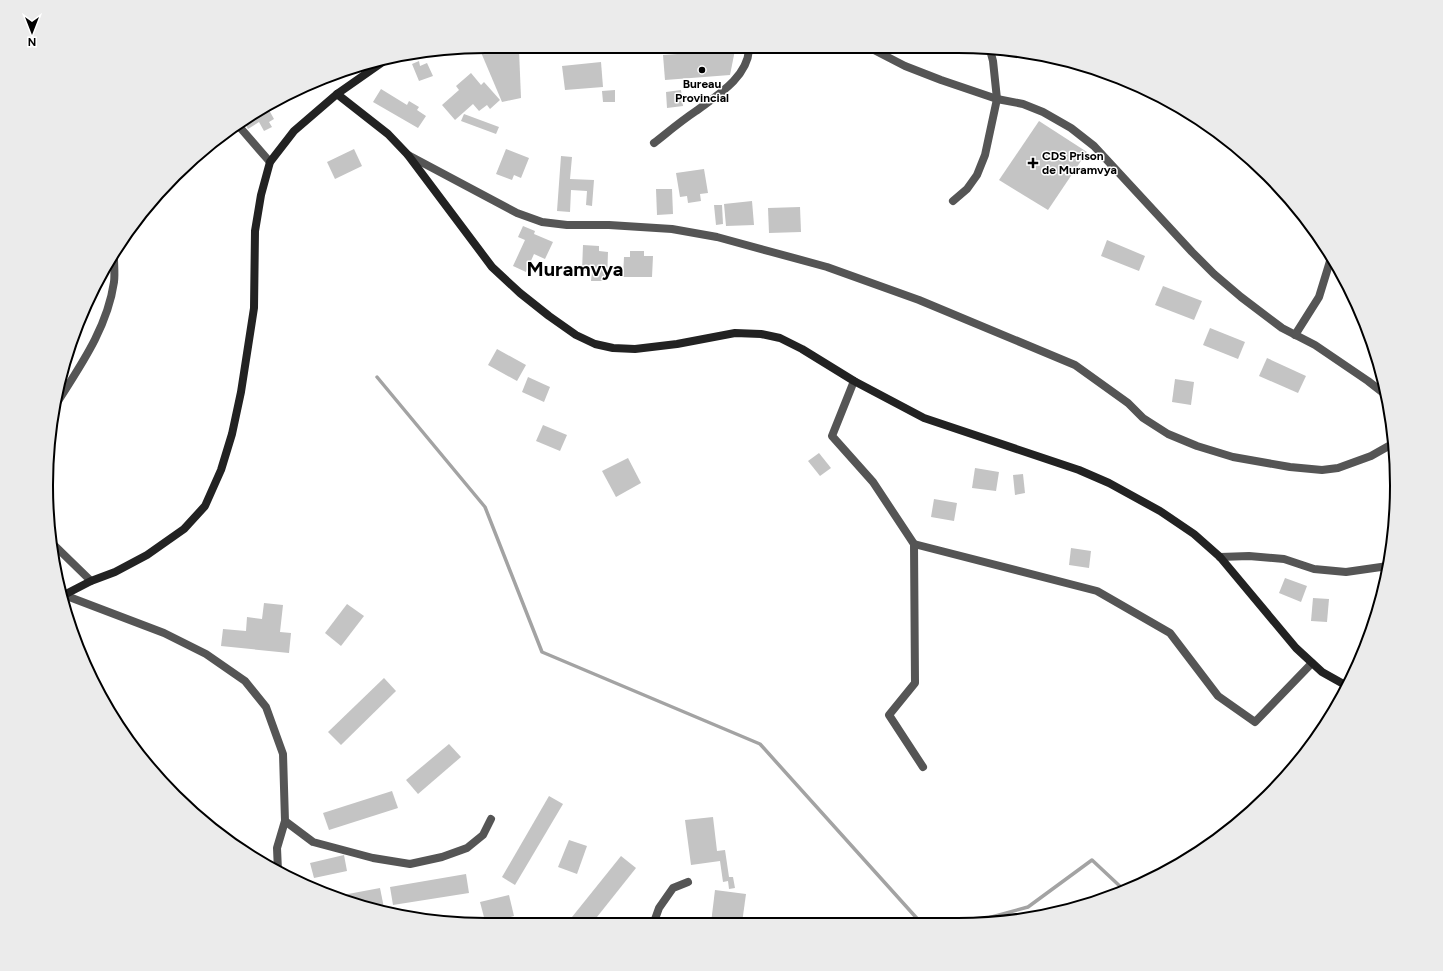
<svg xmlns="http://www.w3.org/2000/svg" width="1443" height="971" viewBox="0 0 1443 971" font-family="Figtree,sans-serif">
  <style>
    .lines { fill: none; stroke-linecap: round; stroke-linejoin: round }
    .stream { stroke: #a3a3a3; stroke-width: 3.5 }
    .building { fill: #c4c4c4 }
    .minor { stroke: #555; stroke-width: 8 }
    .secondary { stroke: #222; stroke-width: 8 }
    .poi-dot { fill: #000; stroke: #fff; stroke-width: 1.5 }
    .labels { text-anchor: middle; stroke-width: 3; stroke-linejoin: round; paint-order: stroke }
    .poi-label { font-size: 12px; font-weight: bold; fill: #000; stroke: #fff }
    .town-label { font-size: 20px; font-weight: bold; fill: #000; stroke: #fff }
    .rim { fill: none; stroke: #000; stroke-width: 2 }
  </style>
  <rect width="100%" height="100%" fill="#fff"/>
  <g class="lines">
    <g class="stream">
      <path d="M 377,377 L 485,507 L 542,652 L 760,744 L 922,924"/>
      <path d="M 966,924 L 1028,907 L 1092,860 L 1124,890"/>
    </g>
  </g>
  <g class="building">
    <path d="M 480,50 L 519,50 L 521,98 L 502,102 Z"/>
    <path d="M 735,50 L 730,75 L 665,80 L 663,55 Z"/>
    <path d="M 419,61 L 420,66 L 427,63 L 433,76 L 419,81 L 412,64 Z"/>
    <path d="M 601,62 L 603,87 L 565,90 L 562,66 Z"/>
    <path d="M 471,73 L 481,85 L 484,82 L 500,100 L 490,109 L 487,105 L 479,111 L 473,104 L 455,120 L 442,105 L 459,90 L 456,86 Z"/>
    <path d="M 381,89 L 407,105 L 409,101 L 419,107 L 417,110 L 426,116 L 418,128 L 373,102 Z"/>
    <path d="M 615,90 L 615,102 L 603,102 L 602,91 Z"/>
    <path d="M 681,90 L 683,106 L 667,108 L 666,92 Z"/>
    <path d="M 263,110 L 264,113 L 269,110 L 274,119 L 269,122 L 272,127 L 264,131 L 259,122 L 248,129 L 243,121 Z"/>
    <path d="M 464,114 L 499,127 L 496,134 L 461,121 Z"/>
    <path d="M 1039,121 L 1087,152 L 1048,210 L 999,180 Z"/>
    <path d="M 354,149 L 362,166 L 335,179 L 327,162 Z"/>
    <path d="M 506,149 L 529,158 L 521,178 L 514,175 L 512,180 L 496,174 Z"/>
    <path d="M 561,156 L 572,157 L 570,179 L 594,180 L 592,206 L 586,205 L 587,191 L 571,190 L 570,212 L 557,211 Z"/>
    <path d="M 704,169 L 708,193 L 700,194 L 701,201 L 688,203 L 687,196 L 680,197 L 676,173 Z"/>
    <path d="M 656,189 L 672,189 L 673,214 L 657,215 Z"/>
    <path d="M 752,201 L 754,225 L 726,226 L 724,204 Z"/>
    <path d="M 714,205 L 722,205 L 723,224 L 716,225 Z"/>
    <path d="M 800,207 L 801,232 L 769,233 L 768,208 Z"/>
    <path d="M 523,226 L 535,231 L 534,234 L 553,242 L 545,259 L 534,254 L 526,272 L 513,266 L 525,240 L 518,237 Z"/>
    <path d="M 1107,240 L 1145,256 L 1139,271 L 1101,256 Z"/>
    <path d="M 583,245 L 599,246 L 599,251 L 608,252 L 607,281 L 591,281 L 592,271 L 582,271 Z"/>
    <path d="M 630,251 L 644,251 L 644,256 L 653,256 L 652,277 L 623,277 L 624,257 L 630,257 Z"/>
    <path d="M 1163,286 L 1202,301 L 1194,320 L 1155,305 Z"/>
    <path d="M 1210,328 L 1245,342 L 1238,359 L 1203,345 Z"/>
    <path d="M 497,349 L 526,365 L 517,381 L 488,365 Z"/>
    <path d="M 1267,358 L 1306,376 L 1298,393 L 1259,376 Z"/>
    <path d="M 528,377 L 550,387 L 544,402 L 522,392 Z"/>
    <path d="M 1175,379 L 1194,382 L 1191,405 L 1172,402 Z"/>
    <path d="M 543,425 L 567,435 L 560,451 L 536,441 Z"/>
    <path d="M 819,453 L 831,468 L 820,476 L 808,461 Z"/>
    <path d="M 628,458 L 641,483 L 616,497 L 602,471 Z"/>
    <path d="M 975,468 L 999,472 L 996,491 L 972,488 Z"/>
    <path d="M 1023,474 L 1025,493 L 1015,495 L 1013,475 Z"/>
    <path d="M 934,499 L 957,503 L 954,521 L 931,517 Z"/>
    <path d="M 1071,548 L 1091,551 L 1089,568 L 1069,565 Z"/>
    <path d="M 1285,578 L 1307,586 L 1301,602 L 1279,593 Z"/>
    <path d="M 1313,598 L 1329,599 L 1327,622 L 1311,621 Z"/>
    <path d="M 264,603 L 283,605 L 280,632 L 291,633 L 289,653 L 221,646 L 223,629 L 246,631 L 247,617 L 262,619 Z"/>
    <path d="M 347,604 L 364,616 L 341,646 L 325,633 Z"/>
    <path d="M 384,678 L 396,691 L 341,745 L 328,732 Z"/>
    <path d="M 449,744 L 461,757 L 418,794 L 406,780 Z"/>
    <path d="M 392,791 L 398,808 L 329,830 L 323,813 Z"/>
    <path d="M 549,796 L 563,804 L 515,885 L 502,877 Z"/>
    <path d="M 713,817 L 717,851 L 725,850 L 729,877 L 733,877 L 735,888 L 729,889 L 728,881 L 723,882 L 720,861 L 691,865 L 685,820 Z"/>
    <path d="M 569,840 L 587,846 L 577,874 L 558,867 Z"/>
    <path d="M 344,855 L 347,871 L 314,878 L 310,863 Z"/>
    <path d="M 621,856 L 636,868 L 593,922 L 568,922 Z"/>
    <path d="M 466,874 L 469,893 L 393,905 L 390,887 Z"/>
    <path d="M 380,888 L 384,908 L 376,909 L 344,902 L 332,897 Z"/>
    <path d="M 715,890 L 746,894 L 742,923 L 711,923 Z"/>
    <path d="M 509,895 L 514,916 L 493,922 L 485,921 L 480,902 Z"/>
  </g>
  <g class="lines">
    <g class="minor">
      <path d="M 874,50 L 905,66 L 941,80 L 997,99 L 1023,104 L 1043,112 L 1071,128 L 1094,146 L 1192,252 L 1214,274 L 1241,297 L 1282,328 L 1315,345 L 1368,381 L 1386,395"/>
      <path d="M 237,124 L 270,162"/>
      <path d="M 654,143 C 668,132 681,121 696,111 C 716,96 747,78 749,50"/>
      <path d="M 408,155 L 517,213 L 542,222 L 567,225 L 609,225 L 672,229 L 717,237 L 827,267 L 919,300 L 1075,365 L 1128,403 L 1143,418 L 1168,434 L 1197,446 L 1233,457 L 1290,467 L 1322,470 L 1338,468 L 1371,456 L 1394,443"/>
      <path d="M 953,201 L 967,189 L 977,175 L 985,155 L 997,99 L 993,61 L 990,50"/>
      <path d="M 1295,335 L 1319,297 L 1331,258"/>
      <path d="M 854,381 L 832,436 L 873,482 L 914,544 L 1097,591 L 1170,633 L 1218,696 L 1255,722 L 1312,663"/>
      <path d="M 53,409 C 78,369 107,330 114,282 C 115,274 114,266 114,258"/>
      <path d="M 53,544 L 91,581"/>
      <path d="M 914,544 L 915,683 L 889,715 L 923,767"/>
      <path d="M 1220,557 L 1249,556 L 1284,559 L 1314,569 L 1346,572 L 1388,566"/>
      <path d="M 64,595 L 164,633 L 206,654 L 245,681 L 266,707 L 283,754 L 285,821 L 313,842 L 373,858 L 410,864 L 442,857 L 467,848 L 483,835 L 491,819"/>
      <path d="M 278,871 L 277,848 L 285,821"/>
      <path d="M 654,922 L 659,908 L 673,888 L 688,882"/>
    </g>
    <g class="secondary">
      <path d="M 337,94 L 388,134 L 408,155 L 492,267 L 520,293 L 549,316 L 576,335 L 595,344 L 613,348 L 635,349 L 677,344 L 735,333 L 761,334 L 780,338 L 802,349 L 854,381 L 924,418 L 1079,470 L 1109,483 L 1160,511 L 1194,534 L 1220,557 L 1296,648 L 1322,672 L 1347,686"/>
      <path d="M 62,596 L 91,581 L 115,572 L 147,555 L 184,529 L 205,506 L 221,470 L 232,434 L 241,392 L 254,308 L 255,231 L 261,195 L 270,162 L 294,131 L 337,94 L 387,59"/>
    </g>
  </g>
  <g class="poi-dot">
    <circle cx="702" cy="70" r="4"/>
    <path d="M1031 157h4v4h4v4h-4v4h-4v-4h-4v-4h4z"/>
  </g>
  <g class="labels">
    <g class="poi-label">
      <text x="702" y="88">Bureau<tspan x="702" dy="14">Provincial</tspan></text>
      <text x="1042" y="160" text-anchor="start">CDS Prison<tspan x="1042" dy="14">de Muramvya</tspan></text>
    </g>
    <g class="town-label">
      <text x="575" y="276">Muramvya</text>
    </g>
  </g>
  <path d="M0 0H1443V971H0ZM485 53H958A432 432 0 0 1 1390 485V486A432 432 0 0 1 958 918H485A432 432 0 0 1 53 486V485A432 432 0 0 1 485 53Z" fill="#ebebeb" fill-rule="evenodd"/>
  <path class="rim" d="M485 53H958A432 432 0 0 1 1390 485V486A432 432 0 0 1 958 918H485A432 432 0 0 1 53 486V485A432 432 0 0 1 485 53Z"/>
  <g transform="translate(32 32) rotate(180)" stroke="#ffffff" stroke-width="3" paint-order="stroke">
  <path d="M0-3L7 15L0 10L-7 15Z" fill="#000000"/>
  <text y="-6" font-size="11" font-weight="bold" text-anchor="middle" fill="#000000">N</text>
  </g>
</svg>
